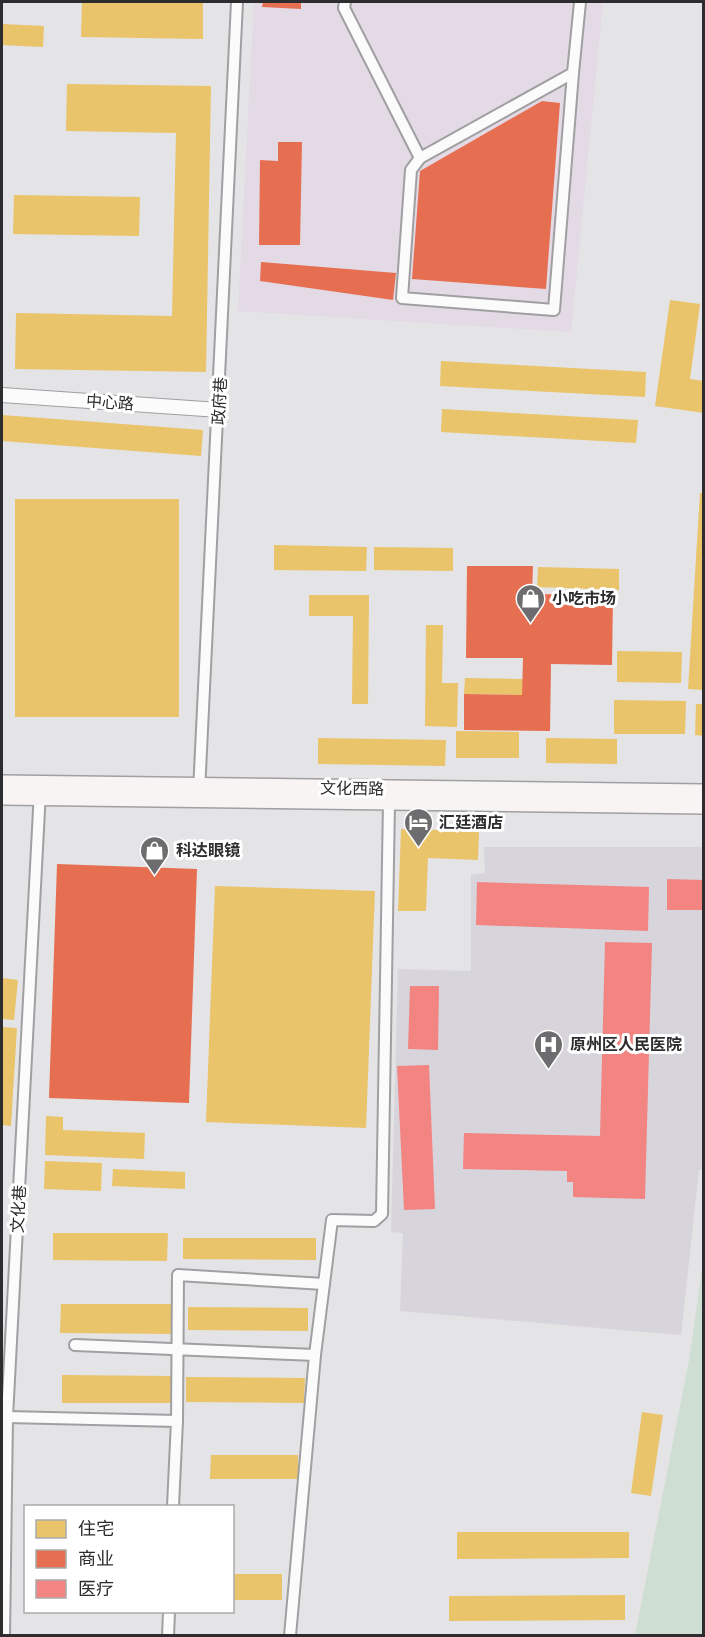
<svg xmlns="http://www.w3.org/2000/svg" width="705" height="1637" viewBox="0 0 705 1637" font-family="'Titillium Web','Noto Sans SC',sans-serif">
  <style>
    .commercial { fill: #e3dae6 }
    .built { fill: #d8d4db }
    .green { fill: #ceded2 }
    .homes { fill: #e9c46a }
    .shops { fill: #e76f51 }
    .health { fill: #f28482 }
    .lines { fill: none; stroke-linecap: round; stroke-linejoin: round }
    .minor-casing { stroke: #a09fa1; stroke-width: 14 }
    .tertiary-casing { stroke: #a09fa1; stroke-width: 16 }
    .secondary-casing { stroke: #a09fa1; stroke-width: 18 }
    .minor { stroke: #fbfbfb; stroke-width: 10 }
    .tertiary { stroke: #fbfbfb; stroke-width: 14 }
    .secondary { stroke: #f8f4f4; stroke-width: 15 }
    .labels { text-anchor: middle; stroke-width: 6; stroke-linejoin: round; paint-order: stroke }
    .street-label { font-size: 16px; fill: #2d2c2e; stroke: #fff }
    .poi-label { font-size: 16px; font-weight: bold; fill: #2d2c2e; stroke: #fff; text-anchor: start }
  </style>
  <rect width="100%" height="100%" fill="#e4e3e5"/>
  <path class="commercial" d="M 254,2 L 603,2 L 571,332 L 238,311 Z"/>
  <path class="built" d="M 484,847 L 703,847 L 704,1169 L 699,1170 L 681,1335 L 400,1311 L 403,1233 L 391,1232 L 398,969 L 471,971 L 471,875 L 485,873 Z"/>
  <path class="green" d="M 703,1262 L 703,1635 L 635,1635 L 689,1361 Z"/>
  <g class="homes">
    <path d="M 82,2 L 203,2 L 203,39 L 81,37 Z"/>
    <path d="M 2,24 L 44,26 L 43,47 L 2,45 Z"/>
    <path d="M 67,84 L 211,86 L 206,372 L 15,369 L 16,313 L 172,316 L 176,133 L 66,131 Z"/>
    <path d="M 14,195 L 140,197 L 139,236 L 13,234 Z"/>
    <path d="M 670,300 L 700,304 L 690,379 L 704,381 L 704,413 L 655,406 Z"/>
    <path d="M 441,361 L 646,372 L 645,397 L 440,386 Z"/>
    <path d="M 442,409 L 638,420 L 636,443 L 441,432 Z"/>
    <path d="M 2,415 L 203,430 L 201,456 L 2,441 Z"/>
    <path d="M 700,493 L 704,493 L 704,690 L 688,689 Z"/>
    <rect x="15" y="499" width="164" height="218"/>
    <path d="M 274,545 L 367,547 L 366,571 L 274,570 Z"/>
    <path d="M 374,547 L 453,548 L 453,571 L 374,570 Z"/>
    <path d="M 538,567 L 619,569 L 619,590 L 537,587 Z"/>
    <path d="M 309,595 L 369,595 L 368,704 L 352,704 L 353,616 L 309,616 Z"/>
    <path d="M 426,625 L 443,625 L 442,683 L 458,683 L 457,727 L 425,726 Z"/>
    <path d="M 617,651 L 682,652 L 681,683 L 617,682 Z"/>
    <path d="M 465,678 L 523,679 L 522,695 L 464,694 Z"/>
    <path d="M 614,700 L 686,701 L 685,734 L 614,734 Z"/>
    <path d="M 696,704 L 704,704 L 704,736 L 695,735 Z"/>
    <path d="M 456,731 L 519,732 L 519,758 L 456,758 Z"/>
    <path d="M 318,738 L 446,740 L 445,766 L 318,764 Z"/>
    <path d="M 546,738 L 617,739 L 617,764 L 546,763 Z"/>
    <path d="M 401,829 L 479,831 L 478,860 L 428,858 L 426,911 L 398,911 Z"/>
    <path d="M 215,886 L 375,891 L 366,1128 L 206,1122 Z"/>
    <path d="M 2,978 L 18,980 L 14,1020 L 2,1019 Z"/>
    <path d="M 2,1027 L 17,1028 L 11,1126 L 2,1125 Z"/>
    <path d="M 46,1116 L 63,1117 L 63,1130 L 145,1133 L 144,1159 L 45,1155 Z"/>
    <path d="M 45,1161 L 102,1163 L 101,1191 L 44,1189 Z"/>
    <path d="M 113,1169 L 185,1172 L 185,1189 L 112,1186 Z"/>
    <path d="M 53,1233 L 168,1233 L 167,1261 L 53,1260 Z"/>
    <path d="M 183,1238 L 316,1238 L 316,1260 L 183,1259 Z"/>
    <path d="M 61,1304 L 174,1304 L 174,1334 L 60,1333 Z"/>
    <path d="M 188,1307 L 308,1308 L 308,1331 L 188,1330 Z"/>
    <path d="M 62,1375 L 173,1376 L 173,1403 L 62,1403 Z"/>
    <path d="M 186,1377 L 305,1378 L 304,1403 L 186,1402 Z"/>
    <path d="M 642,1412 L 663,1415 L 651,1496 L 631,1493 Z"/>
    <path d="M 211,1455 L 298,1455 L 298,1479 L 210,1479 Z"/>
    <path d="M 457,1532 L 629,1532 L 629,1558 L 457,1559 Z"/>
    <rect x="232" y="1574" width="50" height="26"/>
    <path d="M 625,1595 L 625,1620 L 449,1621 L 449,1596 Z"/>
  </g>
  <g class="shops">
    <path d="M 263,2 L 301,2 L 301,9 L 262,7 Z"/>
    <path d="M 542,101 L 560,103 L 546,289 L 412,279 L 420,171 Z"/>
    <path d="M 278,142 L 302,142 L 300,245 L 259,245 L 260,160 L 278,161 Z"/>
    <path d="M 261,262 L 396,273 L 393,300 L 260,281 Z"/>
    <path d="M 467,566 L 533,566 L 532,594 L 613,595 L 612,665 L 551,664 L 550,731 L 464,730 L 464,694 L 522,695 L 523,658 L 466,658 Z"/>
    <path d="M 57,864 L 197,869 L 189,1103 L 49,1098 Z"/>
  </g>
  <g class="health">
    <path d="M 667,879 L 704,880 L 704,910 L 667,910 Z"/>
    <path d="M 477,882 L 649,887 L 648,931 L 476,925 Z"/>
    <path d="M 605,942 L 652,943 L 645,1199 L 573,1197 L 573,1182 L 567,1182 L 567,1171 L 463,1169 L 464,1133 L 600,1136 Z"/>
    <path d="M 410,986 L 439,986 L 438,1050 L 408,1049 Z"/>
    <path d="M 429,1065 L 435,1209 L 404,1210 L 397,1066 Z"/>
  </g>
  <g class="lines">
    <defs>
      <g id="minor">
        <path d="M 345,2 L 344,8 L 420,158"/>
        <path d="M 573,73 L 554,310 L 402,298 L 411,170 L 420,158 L 573,73 L 580,2"/>
        <path d="M 199,792 L 237,2"/>
        <path d="M 75,1345 L 315,1355"/>
        <path d="M 7,1417 L 177,1421 L 173,1506"/>
        <path d="M 177,1421 L 178,1275 L 324,1284"/>
        <path d="M 4,1636 L 7,1417 L 40,791"/>
        <path d="M 168,1636 L 169,1612"/>
        <path d="M 290,1636 L 315,1355 L 332,1220 L 374,1221 L 382,1214 L 389,802"/>
      </g>
      <path id="tertiary" d="M 2,395 L 219,410"/>
      <g id="secondary">
        <path d="M 2,783 L 704,792"/>
        <path d="M 2,797 L 704,806"/>
      </g>
    </defs>
    <use href="#minor" class="minor-casing"/>
    <use href="#tertiary" class="tertiary-casing"/>
    <use href="#secondary" class="secondary-casing"/>
    <use href="#minor" class="minor"/>
    <use href="#tertiary" class="tertiary"/>
    <use href="#secondary" class="secondary"/>
  </g>
  <defs>
    <symbol id="shop-pin" viewBox="-11 -11 22 30"><path d="M0 17L-7.5 6A9.5 9.5 0 1 1 7.5 6Z" fill="#6d6c6e" stroke="#fff"/><path d="M-5-2.5h2.3a2.7 3.5 0 0 1 5.4 0H5L5.5 6h-11ZM-1.5-2.5h3a1.5 2.3 0 0 0-3 0Z" fill="#fff"/></symbol>
    <symbol id="hotel-pin" viewBox="-11 -11 22 30"><path d="M0 17L-7.5 6A9.5 9.5 0 1 1 7.5 6Z" fill="#6d6c6e" stroke="#fff"/><path d="M-6-4.5h1.5V1H6V5H4.5V3h-9V5H-6ZM-4 0a1.8 1.8 0 1 1 3.6 0ZM.5 0V-2.5h3Q6-2.5 6 0Z" fill="#fff"/></symbol>
    <symbol id="hospital-pin" viewBox="-11 -11 22 30"><path d="M0 17L-7.5 6A9.5 9.5 0 1 1 7.5 6Z" fill="#6d6c6e" stroke="#fff"/><path d="M-5-5h3v3.5h4V-5h3V5h-3V1.5h-4V5h-3Z" fill="#fff"/></symbol>
  </defs>
  <g fill-rule="evenodd">
    <use href="#shop-pin" x="514" y="582" width="33" height="45"/>
    <use href="#hotel-pin" x="402" y="806" width="33" height="45"/>
    <use href="#shop-pin" x="138" y="834" width="33" height="45"/>
    <use href="#hospital-pin" x="532" y="1028" width="33" height="45"/>
  </g>
  <g class="labels">
    <g class="street-label">
      <text transform="translate(219 401) rotate(-87)" y="6">政府巷</text>
      <text transform="translate(110 402) rotate(4)" y="6">中心路</text>
      <text transform="translate(352 788) rotate(1)" y="6">文化西路</text>
      <text transform="translate(18 1209) rotate(-87)" y="6">文化巷</text>
    </g>
    <g class="poi-label">
      <text x="552" y="604">小吃市场</text>
      <text x="439" y="828">汇廷酒店</text>
      <text x="176" y="856">科达眼镜</text>
      <text x="570" y="1050">原州区人民医院</text>
    </g>
  </g>
  <rect width="705" height="1637" fill="none" stroke="#2d2c2e" stroke-width="6"/>
  <rect x="24" y="1505" width="210" height="108" fill="#ffffff" stroke="#ababab" stroke-width="1.5"/>
  <rect x="36" y="1520" width="30" height="18" fill="#e9c46a" stroke="#ababab" stroke-width="1.5"/>
  <text x="78" y="1535" font-size="18" fill="#2d2c2e">住宅</text>
  <rect x="36" y="1550" width="30" height="18" fill="#e76f51" stroke="#ababab" stroke-width="1.5"/>
  <text x="78" y="1565" font-size="18" fill="#2d2c2e">商业</text>
  <rect x="36" y="1580" width="30" height="18" fill="#f28482" stroke="#ababab" stroke-width="1.5"/>
  <text x="78" y="1595" font-size="18" fill="#2d2c2e">医疗</text>
</svg>
